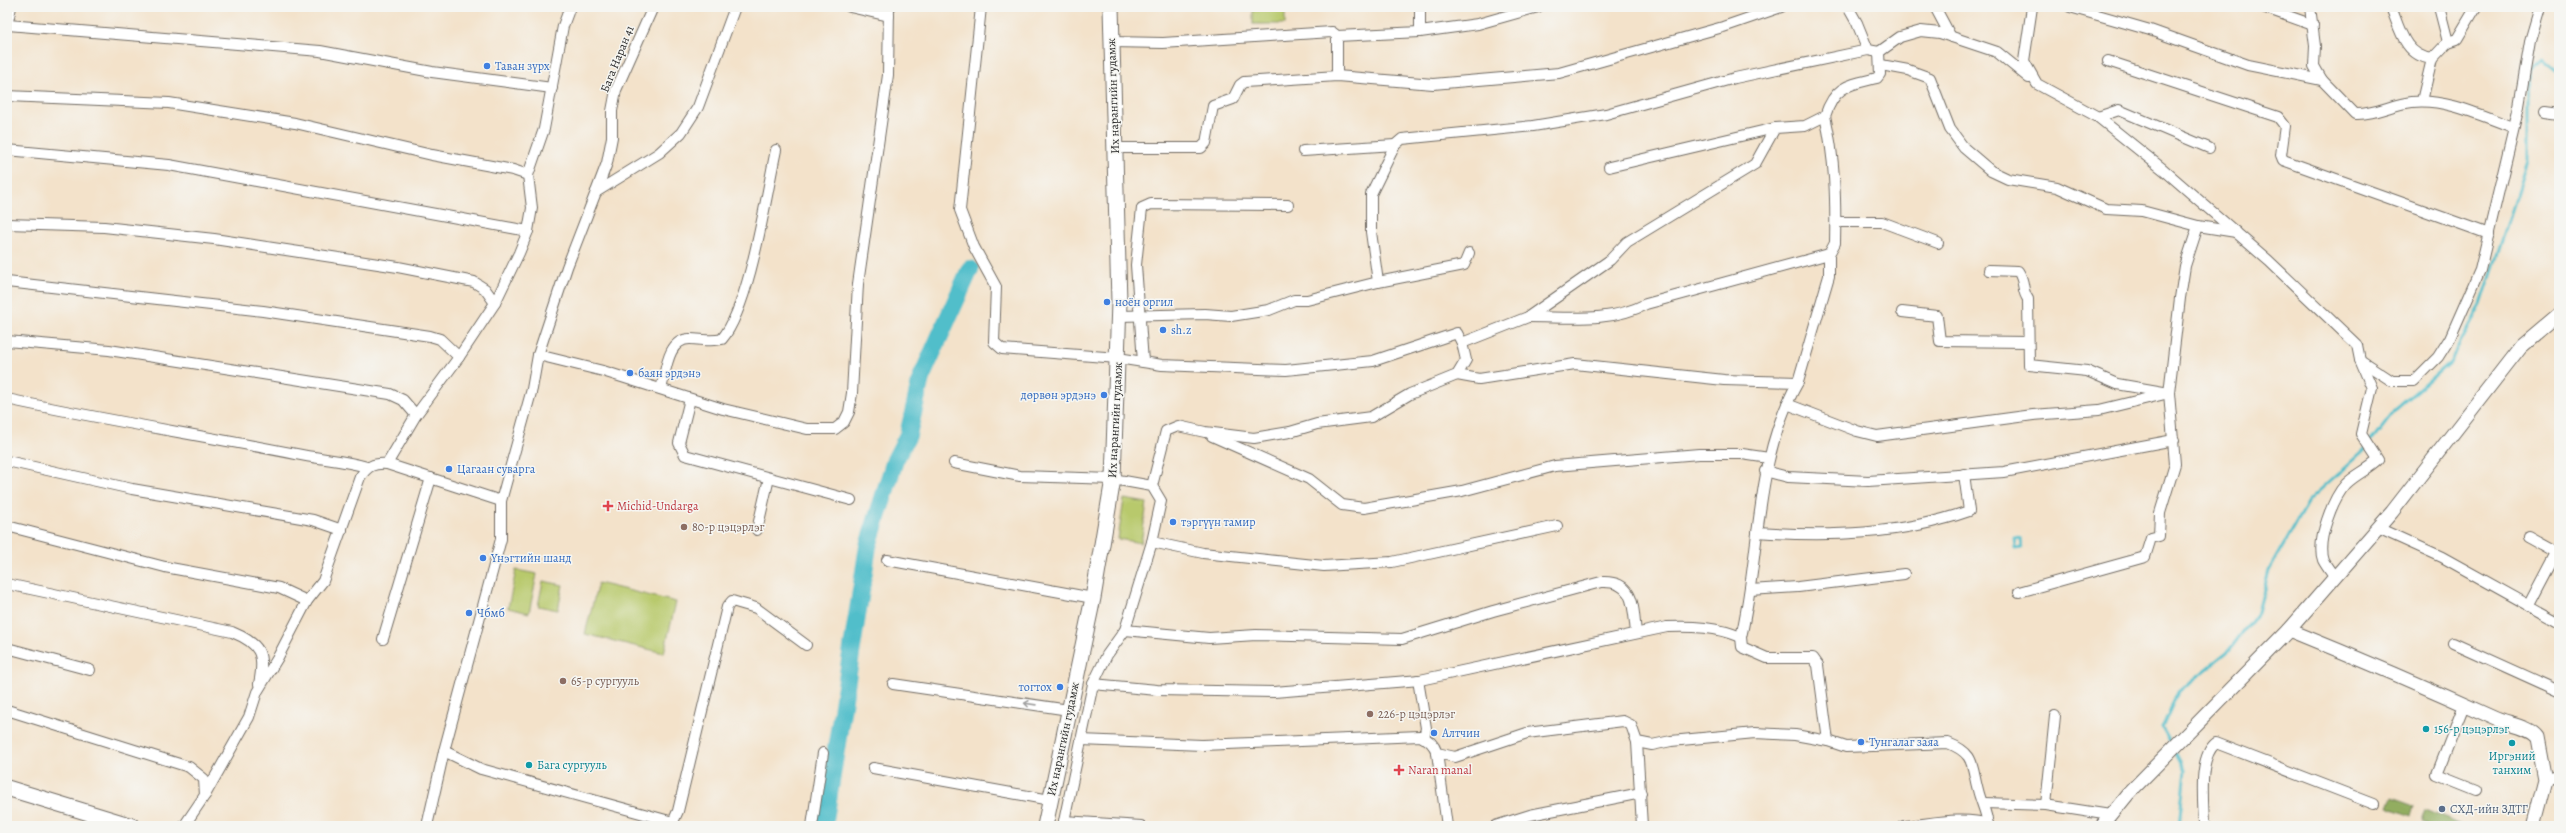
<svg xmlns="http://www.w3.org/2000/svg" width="2566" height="833" viewBox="0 0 2566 833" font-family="Alegreya,serif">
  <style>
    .green { fill: #b8c96c; stroke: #727a4c }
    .forest { fill: #92ad60; stroke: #5e6c46 }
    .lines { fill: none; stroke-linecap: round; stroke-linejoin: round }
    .stream { stroke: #51beca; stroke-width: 3 }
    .river { stroke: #51beca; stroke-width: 18 }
    .minor-casing { stroke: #716b63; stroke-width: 12 }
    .tertiary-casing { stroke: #716b63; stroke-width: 15 }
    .secondary-casing { stroke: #716b63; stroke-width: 17 }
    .minor { stroke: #fff; stroke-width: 10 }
    .tertiary { stroke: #fff; stroke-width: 13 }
    .secondary { stroke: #fff; stroke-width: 15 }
    .oneway { stroke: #a0a0a0 }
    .shop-dot { fill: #3f7fe0; stroke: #f6f6f2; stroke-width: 1.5 }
    .health-dot { fill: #e0444e; stroke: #f6f6f2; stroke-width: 1.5 }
    .education-dot { fill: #8d6e63; stroke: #f6f6f2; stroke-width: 1.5 }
    .culture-dot { fill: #0f9aa8; stroke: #f6f6f2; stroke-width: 1.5 }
    .service-dot { fill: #5c6f8a; stroke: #f6f6f2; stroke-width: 1.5 }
    .labels { text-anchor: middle; stroke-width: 3; stroke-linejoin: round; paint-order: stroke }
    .street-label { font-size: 12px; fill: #2b2b2b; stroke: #f6f6f2 }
    .shop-label { font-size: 12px; fill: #366cbe; stroke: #f6f6f2; text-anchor: start }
    .health-label { font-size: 12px; fill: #be3a42; stroke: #f6f6f2; text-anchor: start }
    .education-label { font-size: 12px; fill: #785e54; stroke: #f6f6f2; text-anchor: start }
    .culture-label { font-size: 12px; fill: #0d838f; stroke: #f6f6f2; text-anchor: start }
    .service-label { font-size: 12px; fill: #4e5e75; stroke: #f6f6f2; text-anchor: start }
  </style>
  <rect width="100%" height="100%" fill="#f6f6f2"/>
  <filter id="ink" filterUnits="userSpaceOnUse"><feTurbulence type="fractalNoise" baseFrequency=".025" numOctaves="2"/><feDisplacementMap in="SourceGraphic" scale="8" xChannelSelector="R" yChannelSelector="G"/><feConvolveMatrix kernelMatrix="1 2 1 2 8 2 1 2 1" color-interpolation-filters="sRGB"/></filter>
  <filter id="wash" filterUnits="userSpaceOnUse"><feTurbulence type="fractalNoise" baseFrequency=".012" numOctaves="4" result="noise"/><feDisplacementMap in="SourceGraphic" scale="16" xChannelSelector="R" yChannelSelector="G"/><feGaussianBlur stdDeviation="0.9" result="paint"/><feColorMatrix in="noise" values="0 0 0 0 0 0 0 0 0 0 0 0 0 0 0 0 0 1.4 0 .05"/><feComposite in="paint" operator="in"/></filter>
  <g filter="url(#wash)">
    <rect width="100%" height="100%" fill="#f3e2ca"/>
    <g class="green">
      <rect x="1253" y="7" width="32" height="17"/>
      <path d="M 1124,499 L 1147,503 L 1141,543 L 1118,539 Z"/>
      <path d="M 516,570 L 537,574 L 529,613 L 508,608 Z"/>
      <path d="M 543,581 L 563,585 L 558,610 L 538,606 Z"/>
      <path d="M 598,583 L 676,602 L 664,653 L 585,634 Z"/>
    </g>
    <g class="forest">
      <path d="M 2392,797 L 2414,805 L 2411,816 L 2388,807 Z"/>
      <path d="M 2425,810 L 2464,826 L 2431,826 L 2421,822 Z"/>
    </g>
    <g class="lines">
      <g class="stream">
        <path d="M 2021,538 L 2022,548 L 2015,549 L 2014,539 Z"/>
        <path d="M 2171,744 L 2162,728 L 2178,692 L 2227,653 L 2258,612 L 2269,570 L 2308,501 L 2364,450 L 2395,410 L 2450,362 L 2481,305 L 2528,161 L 2528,90 L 2533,68 L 2545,58 L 2559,70"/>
        <path d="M 2175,751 L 2185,770 L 2179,826"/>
      </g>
      <path class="river" d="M 824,826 L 868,546 L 895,460 L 908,435 L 921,378 L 970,269"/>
    </g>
  </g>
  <g filter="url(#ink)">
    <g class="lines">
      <defs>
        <g id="minor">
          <path d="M 850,7 L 889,16"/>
          <path d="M 981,7 L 960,210 L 974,247 L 996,287 L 994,342 L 1002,349 L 1118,358 L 1162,365 L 1286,370 L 1373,361 L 1457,333 L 1462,343"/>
          <path d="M 1420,7 L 1420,32"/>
          <path d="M 1935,7 L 1951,37"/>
          <path d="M 2032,7 L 2024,61 L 2037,84 L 2098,117 L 2164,170 L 2269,261 L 2357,345 L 2360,360 L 2372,388 L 2361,434 L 2378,460 C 2368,470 2356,474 2346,484 C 2333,498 2316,541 2323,560 C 2326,566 2331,572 2335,578"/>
          <path d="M 2070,7 L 2150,30 L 2248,65 L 2322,80 L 2355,114 C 2375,115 2392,104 2412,102 C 2445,98 2482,116 2513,127"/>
          <path d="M 2263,7 L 2313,25"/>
          <path d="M 2310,7 L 2315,46 L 2314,66 L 2322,80"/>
          <path d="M 2391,7 C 2400,30 2405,56 2432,59 L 2422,101"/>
          <path d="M 8,25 L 320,51 L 432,72 L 552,88"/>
          <path d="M 7,26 L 11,7"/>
          <path d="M 1112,42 L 1163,43 L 1332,32 L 1337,36 L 1420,32 L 1478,24 L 1538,7"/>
          <path d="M 2448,42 L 2457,39 L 2476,7"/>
          <path d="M 1879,52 L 1900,37 L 1921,31 L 1940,33 L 1997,52 L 2029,78"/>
          <path d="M 2432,59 L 2448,42 L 2439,7"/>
          <path d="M 2108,61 L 2278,117 L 2285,126 L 2281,155 L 2283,160 L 2489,234"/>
          <path d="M 1881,65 L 1908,70 L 1930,78 L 1950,129 L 1964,148 L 1991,171 L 2008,179 L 2057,187 L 2106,209 L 2142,211 L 2198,226"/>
          <path d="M 1337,76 L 1337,36"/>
          <path d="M 7,96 L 169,103 L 295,123 L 432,155 L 513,170 L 528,175"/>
          <path d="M 2544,112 L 2559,114"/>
          <path d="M 1825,116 C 1835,158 1836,200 1835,243 L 1829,254 L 1829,276 L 1798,382 C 1754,460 1761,552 1741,637 L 1742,647 L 1767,658 L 1813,658 L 1818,665 L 1828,741 L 1846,747 L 1948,743 C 1976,754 1971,765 1978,790 C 1981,803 1987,812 1988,826"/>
          <path d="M 2098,117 L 2119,110 L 2209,148"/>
          <path d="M 1115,148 L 1201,148 L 1206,143 L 1213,106 L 1233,99 L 1240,85 L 1244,82 L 1337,76 L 1433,84 L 1559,73 L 1723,27 L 1781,7"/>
          <path d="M 7,150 L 169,165 L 528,231"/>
          <path d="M 1303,151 L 1395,145"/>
          <path d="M 1609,167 L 1775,128"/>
          <path d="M 596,192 L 607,163 L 612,137 L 612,111 L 616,90 L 653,7"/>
          <path d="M 1836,222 L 1882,222 L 1938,243"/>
          <path d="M 7,224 L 104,227 L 214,239 L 398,267 L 474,282 L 485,289 L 495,303"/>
          <path d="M 7,282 L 263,311 L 430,336 L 440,339 L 459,357"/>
          <path d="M 1378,282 L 1464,265 L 1469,253"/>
          <path d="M 1902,312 L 1937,316 L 1940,341 L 2028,342"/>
          <path d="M 1119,316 L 1205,314 L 1231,316 L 1269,310 L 1294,300 L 1307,300 L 1378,282 L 1371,232 L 1371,194 L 1395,145 L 1402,139 L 1533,126 L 1606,114 L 1735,78 L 1868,50"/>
          <path d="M 1528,317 C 1568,317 1610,323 1646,304 L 1829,254"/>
          <path d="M 7,341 L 109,350 L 390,394 L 403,400 L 416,415"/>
          <path d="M 538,355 L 603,371 L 723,409 L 807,429 L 835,429 L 844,422 L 849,412 L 852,393 L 858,284 L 888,75 L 889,7"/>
          <path d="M 2360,360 L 2392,381 L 2414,381 L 2438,357 L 2450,338 L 2480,270 L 2519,106 L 2530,41 L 2540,7"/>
          <path d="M 1143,362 L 1136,265 L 1142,208 L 1151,204 L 1288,205"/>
          <path d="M 1457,375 L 1479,379 L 1575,364 L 1724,380 L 1798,382"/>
          <path d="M 661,389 C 666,372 667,339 690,339 C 701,339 711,342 722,339 C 750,306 766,196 776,150"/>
          <path d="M 7,399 C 103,420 200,435 296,454 C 320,459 343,460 367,467"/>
          <path d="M 690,399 L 679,443 L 685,455 L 851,500"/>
          <path d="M 1787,404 L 1857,431 L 1877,436 L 2033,415 L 2099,410 L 2169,393 L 2117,384 L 2087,371 L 2029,365 L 2028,299 C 2021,290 2026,283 2018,271 L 1989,270"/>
          <path d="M 1212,436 L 1309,479 L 1342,505 L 1364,508 L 1462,491 L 1555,466 L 1699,454 L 1742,454 L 1769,458"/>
          <path d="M 7,461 L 132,489 L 313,520 L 342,530"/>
          <path d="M 954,463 L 1020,476 L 1113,479 L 1152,486 L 1161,501 L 1152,542 L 1125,630 L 1107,655 L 1093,684 L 1063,826"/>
          <path d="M 1765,471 L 1788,477 L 1868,481 L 2004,472 L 2174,440"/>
          <path d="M 1152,486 L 1166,431 L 1178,426 L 1205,432 L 1254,438 L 1290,432 L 1317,424 L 1371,417 L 1410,394 L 1457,375 L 1466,360 L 1462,343 L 1528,317 L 1610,260 L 1627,242 L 1755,164 L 1775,128 L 1805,126 L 1825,116 C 1835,85 1849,85 1877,78 L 1880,74 L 1879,52 L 1868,50 L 1857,23 L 1848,7"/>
          <path d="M 501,501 L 387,464 L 416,415 L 459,357 L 495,303 L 519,253 L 528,231 L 532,208 L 528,175 L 544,129 L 563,26 L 570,7"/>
          <path d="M 7,526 L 165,567 L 279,588 L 307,601"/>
          <path d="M 2378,528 L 2442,557 L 2559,622"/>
          <path d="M 757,530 L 769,478"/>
          <path d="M 1757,532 C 1829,537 1901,535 1969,511 L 1964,474"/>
          <path d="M 2528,536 L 2557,552"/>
          <path d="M 1152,542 L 1203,553 L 1324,566 L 1392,562 L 1557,526"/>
          <path d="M 887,560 L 1093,598"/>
          <path d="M 7,584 L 232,632 C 261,644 265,654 259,684"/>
          <path d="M 1750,590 L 1798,587 L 1904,574"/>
          <path d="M 2019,592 L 2145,557 L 2151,538 L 2159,536 L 2160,513 L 2175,464 L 2169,393 L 2180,298 L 2185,266 L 2198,226 L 2236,232"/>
          <path d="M 2529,606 L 2559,549"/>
          <path d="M 1125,630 L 1209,638 L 1256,635 L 1402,639 L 1493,611 L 1601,582 C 1635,580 1633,607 1636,633"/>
          <path d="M 383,639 L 431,478"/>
          <path d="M 2453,643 L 2559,691"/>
          <path d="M 7,648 L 90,670"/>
          <path d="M 1418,680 L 1426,728 L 1424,738"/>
          <path d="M 893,684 L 1069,710"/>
          <path d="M 1093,684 L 1157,690 L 1274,692 L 1420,680 L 1667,627 C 1693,626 1717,627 1741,637"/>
          <path d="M 2464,705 L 2437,774 L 2477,790"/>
          <path d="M 7,710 L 189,767 L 204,779 L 205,795"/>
          <path d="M 1081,740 L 1202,745 L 1420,736 C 1429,739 1434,744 1437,753 L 1455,757 L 1527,733 L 1623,721 L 1631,725 L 1637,742 L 1652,745 L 1671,741 L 1755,733 L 1795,735 L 1828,741"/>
          <path d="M 1637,742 L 1642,826"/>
          <path d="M 444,751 L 481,769 L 673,822 L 678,811 L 727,607 L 732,601 L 756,608 L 806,645"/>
          <path d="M 1437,753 L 1447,826"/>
          <path d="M 873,768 L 1050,800"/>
          <path d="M 2545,780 L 2559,775"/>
          <path d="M 1984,803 L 2046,805 L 2110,815"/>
          <path d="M 2046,805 L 2055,716"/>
          <path d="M 1064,821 L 1141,826"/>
          <path d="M 184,826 L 205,795 L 249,717 L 257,692 L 277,659 L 307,601 L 323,581 L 360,477 C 368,466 373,463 387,464"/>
          <path d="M 427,826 L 444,751 L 501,539 L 501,501 L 532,389 L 538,355 L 567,267 L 596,192 L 659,153 L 681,133 L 698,107 L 735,7"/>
          <path d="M 812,826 L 823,753"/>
          <path d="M 1495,826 L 1530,815 L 1641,793"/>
          <path d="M 1904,826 C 1930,824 1962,816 1988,824"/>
          <path d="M 2204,826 C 2204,804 2197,758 2216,743 L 2374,804"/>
        </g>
        <g id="tertiary">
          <path d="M 2289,630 C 2358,658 2426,687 2494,718 C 2507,724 2529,726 2537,737 L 2545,780 L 2533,826"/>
          <path d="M 2102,826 L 2128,794 L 2289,630 L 2392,512 L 2521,346 L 2559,314"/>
        </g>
        <g id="secondary">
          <path d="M 7,788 L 132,826"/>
          <path d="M 1045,826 L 1093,598 L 1113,479 L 1119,302 L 1111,7"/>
        </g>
      </defs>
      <use href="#minor" class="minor-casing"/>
      <use href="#tertiary" class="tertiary-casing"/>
      <use href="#secondary" class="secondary-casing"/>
      <use href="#minor" class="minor"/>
      <use href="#tertiary" class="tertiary"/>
      <use href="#secondary" class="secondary"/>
    </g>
    <defs><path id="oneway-shaft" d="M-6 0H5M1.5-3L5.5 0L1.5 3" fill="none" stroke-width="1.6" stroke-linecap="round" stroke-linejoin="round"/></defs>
    <use class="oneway" href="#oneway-shaft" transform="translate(1030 704) rotate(-172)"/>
  </g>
  <g class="shop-dot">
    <circle cx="487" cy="66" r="4"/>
    <circle cx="1107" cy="302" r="4"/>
    <circle cx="1163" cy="330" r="4"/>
    <circle cx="630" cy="373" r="4"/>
    <circle cx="1104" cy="395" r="4"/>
    <circle cx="449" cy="469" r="4"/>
    <circle cx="1173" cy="522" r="4"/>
    <circle cx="483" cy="558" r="4"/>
    <circle cx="469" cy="613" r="4"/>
    <circle cx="1060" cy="687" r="4"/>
    <circle cx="1434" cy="733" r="4"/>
    <circle cx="1861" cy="742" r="4"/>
  </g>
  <g class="health-dot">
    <path d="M606 500h4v4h4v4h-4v4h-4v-4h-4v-4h4z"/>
    <path d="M1397 764h4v4h4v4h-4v4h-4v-4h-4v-4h4z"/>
  </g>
  <g class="education-dot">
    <circle cx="684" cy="527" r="4"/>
    <circle cx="563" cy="681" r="4"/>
    <circle cx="1370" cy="714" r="4"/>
  </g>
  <g class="culture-dot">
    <circle cx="2426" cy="729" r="4"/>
    <circle cx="2512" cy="743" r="4"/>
    <circle cx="529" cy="765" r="4"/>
  </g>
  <circle class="service-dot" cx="2442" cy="809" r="4"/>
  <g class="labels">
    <g class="street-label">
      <text transform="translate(617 59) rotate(-68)" y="4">Бага Наран 41</text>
      <text transform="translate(1113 96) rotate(-92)" y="4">Их нарангийн гудамж</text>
      <text transform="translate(1115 420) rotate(-87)" y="4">Их нарангийн гудамж</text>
      <text transform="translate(1063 739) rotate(-78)" y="4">Их нарангийн гудамж</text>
    </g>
    <g class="shop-label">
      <text x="495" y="70">Таван зүрх</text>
      <text x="1115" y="306">ноён оргил</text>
      <text x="1171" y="334">sh.z</text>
      <text x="638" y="377">баян эрдэнэ</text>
      <text x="1096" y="399" text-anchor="end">дөрвөн эрдэнэ</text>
      <text x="457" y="473">Цагаан суварга</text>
      <text x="1181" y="526">тэргүүн тамир</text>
      <text x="491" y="562">Үнэгтийн шанд</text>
      <text x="477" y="617">Чбмб</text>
      <text x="1052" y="691" text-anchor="end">тогтох</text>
      <text x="1442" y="737">Алтчин</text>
      <text x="1869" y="746">Тунгалаг заяа</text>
    </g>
    <g class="health-label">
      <text x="617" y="510">Michid-Undarga</text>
      <text x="1408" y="774">Naran manal</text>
    </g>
    <g class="education-label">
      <text x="692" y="531">80-р цэцэрлэг</text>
      <text x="571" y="685">65-р сургууль</text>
      <text x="1378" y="718">226-р цэцэрлэг</text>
    </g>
    <g class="culture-label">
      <text x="2434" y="733">156-р цэцэрлэг</text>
      <text x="2512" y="760" text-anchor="middle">Иргэний<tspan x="2512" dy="14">танхим</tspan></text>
      <text x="537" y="769">Бага сургууль</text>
    </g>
    <g class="service-label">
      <text x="2450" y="813">СХД-ийн ЗДТГ</text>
    </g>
  </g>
  <rect width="2566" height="833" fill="none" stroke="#f6f6f2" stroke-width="24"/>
</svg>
